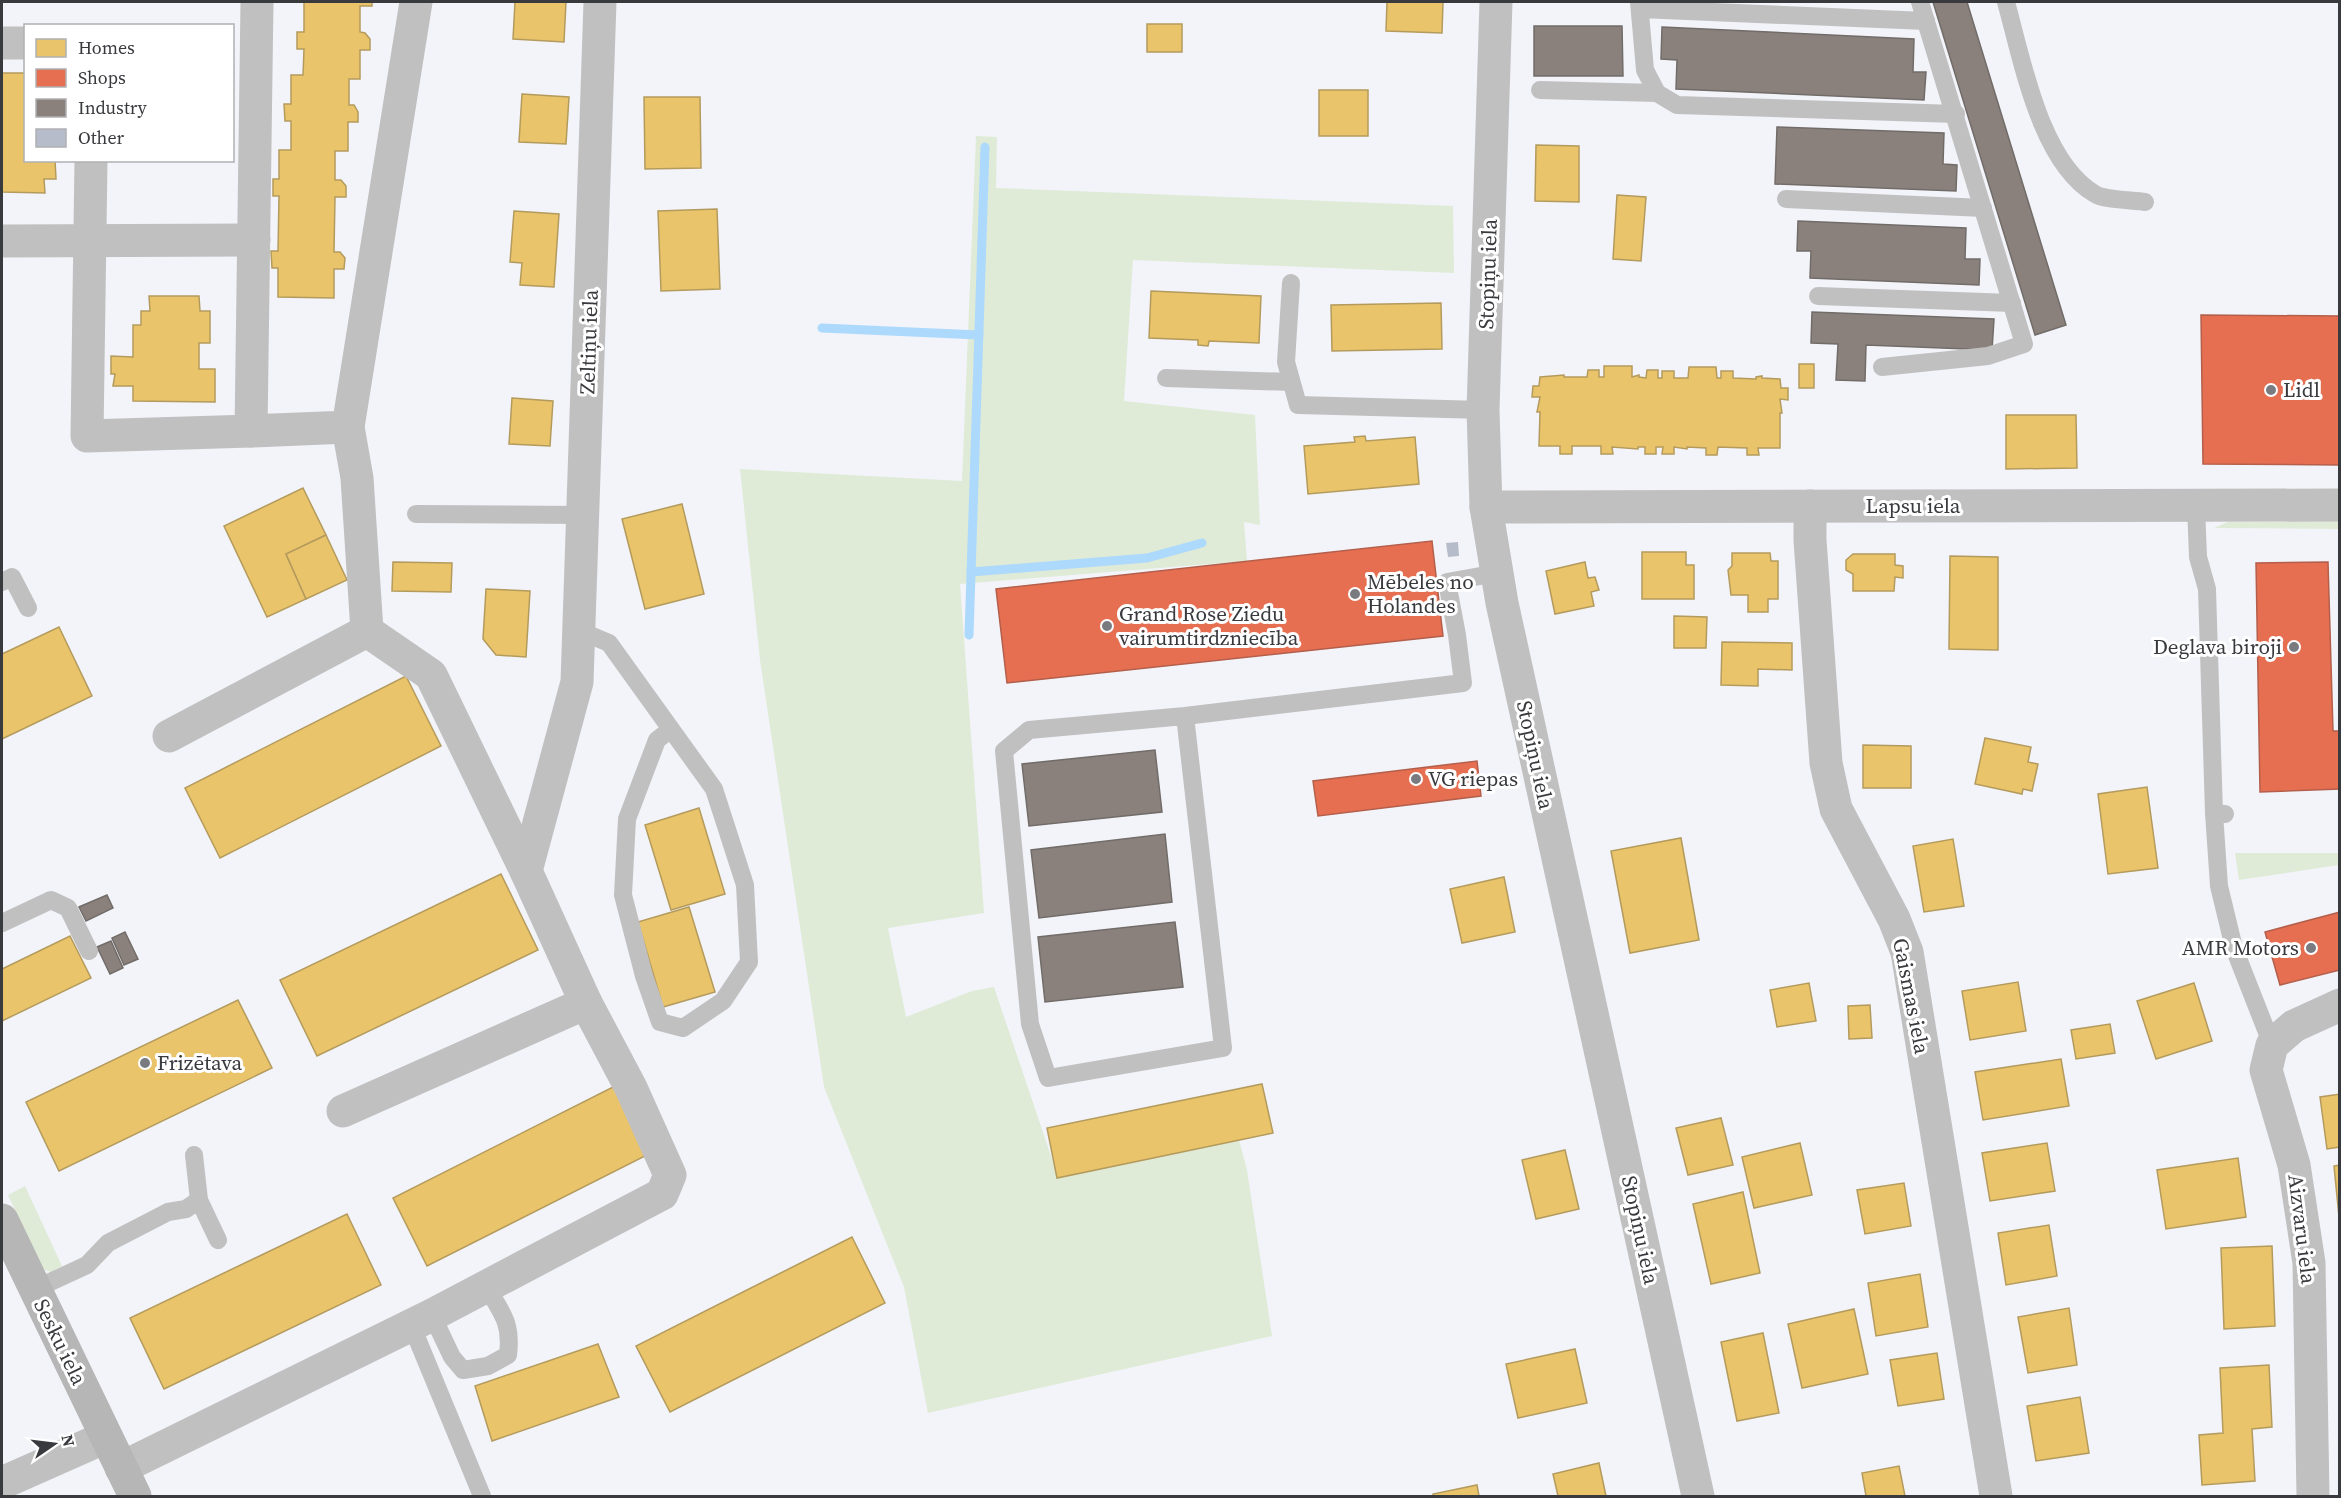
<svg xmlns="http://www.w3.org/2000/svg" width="2341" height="1498" viewBox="0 0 2341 1498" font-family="'Source Serif 4',serif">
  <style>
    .green { fill: #dfebd6 }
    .homes { fill: #e9c46a; stroke: #b49b5d; stroke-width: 1.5 }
    .shops { fill: #e76f51; stroke: #b35f4b; stroke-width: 1.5 }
    .industry { fill: #8a817c; stroke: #726c69; stroke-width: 1.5 }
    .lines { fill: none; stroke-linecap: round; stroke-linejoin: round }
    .stream { stroke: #add9fc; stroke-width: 9 }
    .building { fill: #b7bcca }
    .lane { stroke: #c1c0c0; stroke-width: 18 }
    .street { stroke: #c1c0c0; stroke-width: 33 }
    .secondary { stroke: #b7b6b6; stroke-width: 33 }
    .poi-dot { fill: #7a7b80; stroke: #fff; stroke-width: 2 }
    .labels { text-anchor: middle; stroke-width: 6; stroke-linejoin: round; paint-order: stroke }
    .street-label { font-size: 21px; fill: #393a3e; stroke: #fff }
    .poi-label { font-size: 21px; fill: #393a3e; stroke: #fff; text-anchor: start }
  </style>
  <rect width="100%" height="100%" fill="#f2f4fa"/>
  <g class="green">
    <path d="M 976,136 L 997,137 L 996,188 L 1453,206 L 1454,273 L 1133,260 L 1124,401 L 1255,415 L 1260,525 L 1244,522 L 1247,561 L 960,584 L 984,913 L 888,928 L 906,1017 L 972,991 L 994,987 L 1058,1177 L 1239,1140 L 1247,1170 L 1272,1336 L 928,1413 L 904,1287 L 824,1087 L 760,660 L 740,469 L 962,481 Z"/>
    <path d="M 2339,521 L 2339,529 L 2214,528 L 2228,522 Z"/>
    <path d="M 2235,853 L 2339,853 L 2339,865 L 2239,880 Z"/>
    <path d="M 25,1186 L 62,1266 L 51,1272 L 43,1269 L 8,1195 Z"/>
  </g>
  <g class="homes">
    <path d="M 304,2 L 372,2 L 372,6 L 360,6 L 360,32 L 365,33 L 370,39 L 370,50 L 360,50 L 360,79 L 349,79 L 349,105 L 354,105 L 358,112 L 358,122 L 348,122 L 348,151 L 335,151 L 335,180 L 341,180 L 346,186 L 346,197 L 335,197 L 334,252 L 340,252 L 345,258 L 344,269 L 334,269 L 334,298 L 278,297 L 278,268 L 272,268 L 271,251 L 278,251 L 279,196 L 273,196 L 273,179 L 279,179 L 279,150 L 291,150 L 291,121 L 285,121 L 284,104 L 291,104 L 291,75 L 303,75 L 304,49 L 297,49 L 297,32 L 304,32 Z"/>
    <path d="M 515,2 L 566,2 L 564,42 L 513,39 Z"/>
    <path d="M 1387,2 L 1443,2 L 1442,33 L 1386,31 Z"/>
    <rect x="1147" y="24" width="35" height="28"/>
    <path d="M 2,73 L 26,73 L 26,160 L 55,160 L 56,179 L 44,179 L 45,193 L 2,192 Z"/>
    <rect x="1319" y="90" width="49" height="46"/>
    <path d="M 522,94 L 569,97 L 566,144 L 519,142 Z"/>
    <path d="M 644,97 L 700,97 L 701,168 L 645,169 Z"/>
    <path d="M 1536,145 L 1579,146 L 1579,202 L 1535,201 Z"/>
    <path d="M 1617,195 L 1646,197 L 1641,261 L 1613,259 Z"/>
    <path d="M 717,209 L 720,289 L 661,291 L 658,211 Z"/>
    <path d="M 514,211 L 559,214 L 554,287 L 520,285 L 522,263 L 510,262 Z"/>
    <path d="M 1151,291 L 1261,296 L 1259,343 L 1209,341 L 1208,346 L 1198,345 L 1198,340 L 1149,338 Z"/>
    <path d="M 149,296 L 199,296 L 200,311 L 210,311 L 210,343 L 199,343 L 199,369 L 215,369 L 215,402 L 133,401 L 133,386 L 113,386 L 115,374 L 111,374 L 111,356 L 133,357 L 133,325 L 141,325 L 141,311 L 150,311 Z"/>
    <path d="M 1441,303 L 1442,349 L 1332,351 L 1331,305 Z"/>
    <rect x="1799" y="364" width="15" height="24"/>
    <path d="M 1604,366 L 1632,366 L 1632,377 L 1639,375 L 1639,377 L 1646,378 L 1647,370 L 1658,370 L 1658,378 L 1662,378 L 1662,371 L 1674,371 L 1674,378 L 1688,378 L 1689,367 L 1716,367 L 1717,378 L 1721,378 L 1721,371 L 1733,371 L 1733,378 L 1756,379 L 1756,377 L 1762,376 L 1762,378 L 1780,379 L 1781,388 L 1788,388 L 1788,400 L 1780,399 L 1782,413 L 1780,413 L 1780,448 L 1758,448 L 1759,455 L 1747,455 L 1747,448 L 1718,447 L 1717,455 L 1706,455 L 1706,448 L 1687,447 L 1687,449 L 1674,447 L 1674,454 L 1662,454 L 1663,447 L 1656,447 L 1656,454 L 1645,454 L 1645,447 L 1638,447 L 1638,449 L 1612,447 L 1613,454 L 1601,454 L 1601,446 L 1572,446 L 1572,454 L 1560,454 L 1560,446 L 1539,446 L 1540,412 L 1537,412 L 1540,397 L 1532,397 L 1533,386 L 1539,386 L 1540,377 L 1564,375 L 1564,377 L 1587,377 L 1588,370 L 1599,370 L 1599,377 L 1604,377 Z"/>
    <path d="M 512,398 L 553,401 L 550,446 L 509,444 Z"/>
    <path d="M 2006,415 L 2076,415 L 2077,468 L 2006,469 Z"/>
    <path d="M 1365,436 L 1366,441 L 1415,437 L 1419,484 L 1308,494 L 1304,446 L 1355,442 L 1354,437 Z"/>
    <path d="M 303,488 L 326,535 L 286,554 L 306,599 L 267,617 L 224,526 Z"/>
    <path d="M 682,504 L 704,594 L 645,609 L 622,519 Z"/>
    <path d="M 326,535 L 347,580 L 306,599 L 286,554 Z"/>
    <path d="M 1642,552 L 1686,552 L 1686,565 L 1694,565 L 1694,599 L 1642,599 Z"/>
    <path d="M 1732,553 L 1770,553 L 1771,561 L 1778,561 L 1778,599 L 1768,599 L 1768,612 L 1748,612 L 1748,595 L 1731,595 L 1728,570 L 1732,566 Z"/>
    <path d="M 1853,554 L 1895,554 L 1895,565 L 1903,566 L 1903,578 L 1895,577 L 1894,591 L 1853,591 L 1853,574 L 1846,570 L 1846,560 Z"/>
    <path d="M 1950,556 L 1998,557 L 1998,650 L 1949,649 Z"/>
    <path d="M 393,562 L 452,563 L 451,592 L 392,591 Z"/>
    <path d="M 1585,562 L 1588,578 L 1595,577 L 1599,590 L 1591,592 L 1594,606 L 1555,614 L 1546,571 Z"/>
    <path d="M 486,589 L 530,591 L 526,657 L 496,655 L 483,639 Z"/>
    <path d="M 1674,616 L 1707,617 L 1706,648 L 1674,648 Z"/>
    <path d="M 59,627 L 92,696 L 2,739 L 2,654 Z"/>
    <path d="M 1722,642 L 1792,643 L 1792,670 L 1758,669 L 1758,686 L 1721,685 Z"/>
    <path d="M 406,676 L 441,746 L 220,858 L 185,788 Z"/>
    <path d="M 1985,738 L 2031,747 L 2028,762 L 2038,764 L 2032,791 L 2023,789 L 2022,794 L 1975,784 Z"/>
    <path d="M 1863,745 L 1911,746 L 1911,788 L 1863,788 Z"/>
    <path d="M 2147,787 L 2158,868 L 2108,874 L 2098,794 Z"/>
    <path d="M 699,808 L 725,894 L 671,910 L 645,825 Z"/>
    <path d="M 1681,838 L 1699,940 L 1630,953 L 1611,851 Z"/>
    <path d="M 1953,839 L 1964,906 L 1924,912 L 1913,846 Z"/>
    <path d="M 501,874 L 538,950 L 317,1056 L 280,980 Z"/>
    <path d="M 1504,877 L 1515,932 L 1462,943 L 1450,889 Z"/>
    <path d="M 689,907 L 715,992 L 663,1007 L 638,922 Z"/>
    <path d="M 70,936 L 91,978 L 2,1021 L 2,969 Z"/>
    <path d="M 2018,982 L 2026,1031 L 1970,1040 L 1962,991 Z"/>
    <path d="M 1809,983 L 1816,1021 L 1777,1027 L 1770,990 Z"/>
    <path d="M 2194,983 L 2212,1041 L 2156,1059 L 2137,1001 Z"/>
    <path d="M 238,1000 L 272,1068 L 59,1171 L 26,1102 Z"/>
    <path d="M 1870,1005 L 1872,1038 L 1849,1039 L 1848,1006 Z"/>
    <path d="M 2110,1024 L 2115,1053 L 2076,1059 L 2071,1030 Z"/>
    <path d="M 2061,1059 L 2069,1106 L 1983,1120 L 1975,1072 Z"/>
    <path d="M 1262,1084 L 1273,1133 L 1057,1178 L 1047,1128 Z"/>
    <path d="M 617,1085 L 651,1153 L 427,1266 L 393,1198 Z"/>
    <path d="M 2340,1094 L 2340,1147 L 2327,1149 L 2320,1097 Z"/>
    <path d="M 1721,1118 L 1733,1165 L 1688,1175 L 1676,1128 Z"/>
    <path d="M 1800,1143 L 1812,1195 L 1754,1208 L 1742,1157 Z"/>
    <path d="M 2047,1143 L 2055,1191 L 1990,1201 L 1982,1153 Z"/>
    <path d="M 1565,1150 L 1579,1209 L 1536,1219 L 1522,1160 Z"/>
    <path d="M 2238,1158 L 2246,1217 L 2166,1229 L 2157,1170 Z"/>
    <path d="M 2340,1165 L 2340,1227 L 2334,1166 Z"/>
    <path d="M 1904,1183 L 1911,1226 L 1865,1234 L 1857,1190 Z"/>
    <path d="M 1743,1192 L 1760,1273 L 1711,1284 L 1693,1204 Z"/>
    <path d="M 347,1214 L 381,1285 L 164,1389 L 130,1318 Z"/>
    <path d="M 2049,1225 L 2057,1276 L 2006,1285 L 1998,1233 Z"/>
    <path d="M 852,1237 L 885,1303 L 670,1412 L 636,1346 Z"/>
    <path d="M 2272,1246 L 2275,1326 L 2224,1329 L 2221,1248 Z"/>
    <path d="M 1920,1274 L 1928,1327 L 1876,1336 L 1868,1283 Z"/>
    <path d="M 2069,1308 L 2077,1365 L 2028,1373 L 2018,1317 Z"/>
    <path d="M 1854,1309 L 1868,1374 L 1802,1388 L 1788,1324 Z"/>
    <path d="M 1763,1333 L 1779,1413 L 1737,1421 L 1721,1342 Z"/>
    <path d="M 598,1344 L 619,1397 L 492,1441 L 475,1386 Z"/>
    <path d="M 1575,1349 L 1587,1403 L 1518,1418 L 1506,1364 Z"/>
    <path d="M 1937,1353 L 1944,1399 L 1898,1406 L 1890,1360 Z"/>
    <path d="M 2269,1365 L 2272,1427 L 2252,1429 L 2255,1481 L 2202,1485 L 2199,1435 L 2223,1433 L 2220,1368 Z"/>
    <path d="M 2080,1397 L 2089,1453 L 2036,1461 L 2027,1406 Z"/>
    <path d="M 1599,1463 L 1606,1496 L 1558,1496 L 1553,1474 Z"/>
    <path d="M 1899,1466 L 1905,1496 L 1866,1496 L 1862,1473 Z"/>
    <path d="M 1477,1485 L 1479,1496 L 1433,1496 L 1433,1494 Z"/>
  </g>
  <g class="shops">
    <path d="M 2201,315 L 2340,316 L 2340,465 L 2203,464 Z"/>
    <path d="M 1432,541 L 1443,636 L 1007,683 L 996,589 Z"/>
    <path d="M 2328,562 L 2333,731 L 2340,731 L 2340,789 L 2260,792 L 2256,563 Z"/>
    <path d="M 1477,761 L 1481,796 L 1318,816 L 1313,781 Z"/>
    <path d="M 2340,912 L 2340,970 L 2280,985 L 2265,932 Z"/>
  </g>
  <g class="industry">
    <path d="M 1933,2 L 1967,2 L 2066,325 L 2035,335 Z"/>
    <path d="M 1534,26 L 1622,26 L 1623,76 L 1534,76 Z"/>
    <path d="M 1662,27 L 1914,39 L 1913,72 L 1926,72 L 1924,100 L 1676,89 L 1677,60 L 1661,59 Z"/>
    <path d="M 1777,127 L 1944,133 L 1943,164 L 1957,165 L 1956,191 L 1775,184 Z"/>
    <path d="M 1798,221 L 1966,228 L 1965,259 L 1980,259 L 1979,285 L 1810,278 L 1811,251 L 1797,251 Z"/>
    <path d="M 1812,312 L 1994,319 L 1992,350 L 1866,345 L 1865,381 L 1836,380 L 1838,344 L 1811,343 Z"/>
    <path d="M 1155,750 L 1162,812 L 1029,826 L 1022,764 Z"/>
    <path d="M 1165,834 L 1172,902 L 1039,918 L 1031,850 Z"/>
    <path d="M 107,895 L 113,908 L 86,921 L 79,907 Z"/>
    <path d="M 1175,922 L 1183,987 L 1045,1002 L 1038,937 Z"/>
    <path d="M 125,932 L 138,959 L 124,965 L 112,938 Z"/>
    <path d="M 111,941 L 123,968 L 110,974 L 97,947 Z"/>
  </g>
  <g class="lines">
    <g class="stream">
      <path d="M 822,328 L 979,335"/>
      <path d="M 971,572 L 1147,558 L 1202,543"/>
      <path d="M 969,635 L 985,147"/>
    </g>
  </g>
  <path class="building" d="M 1458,542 L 1459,556 L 1448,557 L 1446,543 Z"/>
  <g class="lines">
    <g class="lane">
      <path d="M 1639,2 L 1645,70 L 1657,93 L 1677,105 L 1956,114"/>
      <path d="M 2006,2 C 2022,59 2040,162 2095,194 C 2104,200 2132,200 2145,202"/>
      <path d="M 1640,9 L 1926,21"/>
      <path d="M 1540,90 L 1657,93"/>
      <path d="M 1786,199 L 1983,208"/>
      <path d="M 1291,283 L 1286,362 L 1298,405 L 1483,410"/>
      <path d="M 1818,296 L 2012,303"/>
      <path d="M 1882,367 L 1988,356 L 2024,344 L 1920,2"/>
      <path d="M 1166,378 L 1291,382"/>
      <path d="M 2196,506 L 2198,557 L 2207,589 L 2214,813 L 2225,814"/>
      <path d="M 416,514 L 584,515"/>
      <path d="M 2,582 L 12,577 L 28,608"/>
      <path d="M 578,630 L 609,643 L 714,789 L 745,885 L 749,962 L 723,1001 L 683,1028 L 660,1022 L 644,976 L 623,895 L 627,819 L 657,740 L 671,729"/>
      <path d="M 1185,716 L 1029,730 L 1004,751 L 1030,1024 L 1048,1078 L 1223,1048 L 1185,716 L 1463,683 L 1457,635 L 1447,582 L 1497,573"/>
      <path d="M 2214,813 L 2219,886 L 2234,948 L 2272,1045"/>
      <path d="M 2,923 L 51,900 L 68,908 L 89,951"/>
      <path d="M 194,1155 L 199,1200"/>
      <path d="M 35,1289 L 87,1265 L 108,1243 L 168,1212 L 186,1209 L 199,1200 L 218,1240"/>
      <path d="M 432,1315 L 452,1357 L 463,1370 L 488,1366 L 508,1355 C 512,1323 502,1313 486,1286"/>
      <path d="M 411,1324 L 482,1496"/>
    </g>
    <g class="street">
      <path d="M 1496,2 L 1483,410 L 1486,507 L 1502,603 L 1698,1496"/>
      <path d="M 2,43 L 26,43"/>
      <path d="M 91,160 L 87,436 L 251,431 L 257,2"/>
      <path d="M 2,241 L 254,240"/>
      <path d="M 348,427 L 357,478 L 367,631 L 431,675 L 526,871"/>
      <path d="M 251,431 L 348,427 L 416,2"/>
      <path d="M 1810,506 L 1810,540 L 1826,763 L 1836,809 L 1894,919 L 1907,952 L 1996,1496"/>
      <path d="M 1486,507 L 2340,505"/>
      <path d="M 169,736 L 367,631"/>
      <path d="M 586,1003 L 526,871 L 577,682 L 600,2"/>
      <path d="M 121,1468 L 432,1315 L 662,1194 L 670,1175 L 631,1088 L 586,1003 L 343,1111"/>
      <path d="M 2,1483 L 106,1437"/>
      <path d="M 2313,1496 L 2309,1263 L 2294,1165 L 2266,1070 L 2272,1045 L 2294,1026 L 2340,1005"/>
    </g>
    <path class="secondary" d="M 2,1220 L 135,1496"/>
  </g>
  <g class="poi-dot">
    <circle cx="2271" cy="390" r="6"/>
    <circle cx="1355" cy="594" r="6"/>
    <circle cx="1107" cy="626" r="6"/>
    <circle cx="2294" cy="647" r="6"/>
    <circle cx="1416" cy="779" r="6"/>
    <circle cx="2311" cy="948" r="6"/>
    <circle cx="145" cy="1063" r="6"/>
  </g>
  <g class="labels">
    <g class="street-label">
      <text transform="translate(1488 274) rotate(-88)" y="7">Stopiņu iela</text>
      <text transform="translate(589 342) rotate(-88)" y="7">Zeltiņu iela</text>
      <text x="1913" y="513">Lapsu iela</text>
      <text transform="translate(1535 755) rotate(78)" y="7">Stopiņu iela</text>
      <text transform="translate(1911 996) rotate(79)" y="7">Gaismas iela</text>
      <text transform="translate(2302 1229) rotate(83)" y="7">Aizvaru iela</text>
      <text transform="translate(1640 1230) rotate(78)" y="7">Stopiņu iela</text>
      <text transform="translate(60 1342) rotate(64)" y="7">Sesku iela</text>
    </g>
    <g class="poi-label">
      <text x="2283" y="397">Lidl</text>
      <text x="1367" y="589">Mēbeles no<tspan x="1367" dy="24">Holandes</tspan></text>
      <text x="1119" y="621">Grand Rose Ziedu<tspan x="1119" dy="24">vairumtirdzniecība</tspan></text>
      <text x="2282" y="654" text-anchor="end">Deglava biroji</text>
      <text x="1428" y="786">VG riepas</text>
      <text x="2299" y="955" text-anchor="end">AMR Motors</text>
      <text x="157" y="1070">Frizētava</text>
    </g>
  </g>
  <rect width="2341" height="1498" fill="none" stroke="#393a3e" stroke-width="6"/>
  <rect x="24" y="24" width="210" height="138" fill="#ffffff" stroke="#b0b0b2" stroke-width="1.5"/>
  <rect x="36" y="39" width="30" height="18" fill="#e9c46a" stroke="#b0b0b2" stroke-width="1.5"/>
  <text x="78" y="54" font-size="18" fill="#393a3e">Homes</text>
  <rect x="36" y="69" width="30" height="18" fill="#e76f51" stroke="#b0b0b2" stroke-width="1.5"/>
  <text x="78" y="84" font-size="18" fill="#393a3e">Shops</text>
  <rect x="36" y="99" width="30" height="18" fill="#8a817c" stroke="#b0b0b2" stroke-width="1.5"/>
  <text x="78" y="114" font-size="18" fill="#393a3e">Industry</text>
  <rect x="36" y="129" width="30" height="18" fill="#b7bcca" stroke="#b0b0b2" stroke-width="1.5"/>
  <text x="78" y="144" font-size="18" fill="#393a3e">Other</text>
  <g transform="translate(54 1444) rotate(76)" stroke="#ffffff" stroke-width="4.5" paint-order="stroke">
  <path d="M0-4.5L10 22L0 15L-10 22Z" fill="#393a3e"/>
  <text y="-9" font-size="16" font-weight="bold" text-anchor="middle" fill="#393a3e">N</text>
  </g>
</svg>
